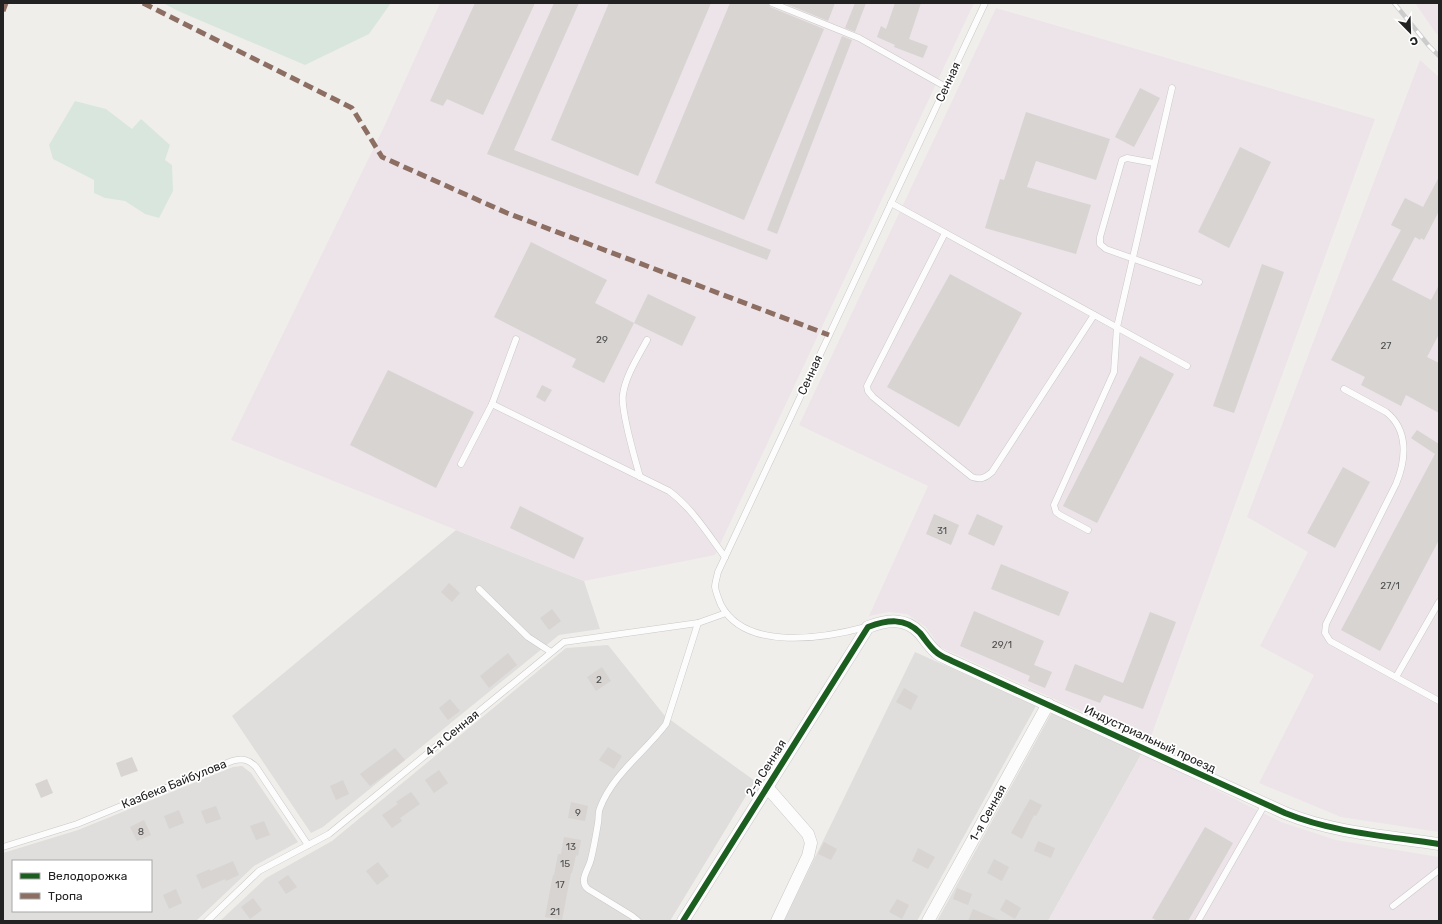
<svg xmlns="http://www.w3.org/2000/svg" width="1442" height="924" viewBox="0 0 1442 924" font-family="Rubik,sans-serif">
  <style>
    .residential { fill: #dfdedc; fill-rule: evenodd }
    .industrial { fill: #ede4e9 }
    .wetland { fill: #d9e6de }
    .building { fill: #d7d4d2 }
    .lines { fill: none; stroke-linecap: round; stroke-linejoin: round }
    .lane-casing { stroke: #c9c8c7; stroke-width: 7 }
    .street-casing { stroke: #c9c8c7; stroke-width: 13 }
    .lane { stroke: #fdfcfc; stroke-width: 6 }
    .street { stroke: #fdfcfc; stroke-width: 12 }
    .rail-casing { stroke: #ccc; stroke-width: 4.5 }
    .rail { stroke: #fff; stroke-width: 3; stroke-dasharray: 9; stroke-linecap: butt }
    .quiet { stroke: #8d6e63; stroke-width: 5; stroke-dasharray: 10 5; stroke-linecap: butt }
    .cycleway-casing { stroke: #fff; stroke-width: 8 }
    .cycleway { stroke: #1b5e20; stroke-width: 6 }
    .labels { text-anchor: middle; stroke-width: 3.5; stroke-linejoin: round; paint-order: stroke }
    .number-label { font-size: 10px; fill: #4f4e4e }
    .street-label { font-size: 12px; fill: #222; stroke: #fff }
  </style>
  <rect width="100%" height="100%" fill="#f0eeeb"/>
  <g class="residential">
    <path d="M 456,530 L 584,581 L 600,629 L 559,635 L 323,827 L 311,833 L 232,716 Z"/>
    <path d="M 608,645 L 665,716 L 755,781 L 670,921 L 220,921 L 266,878 L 332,841 L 566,648 Z"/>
    <path d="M 915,652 L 1036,706 L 917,921 L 784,921 Z"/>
    <path d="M 1052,712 L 1142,753 L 1048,921 L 937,921 Z"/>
    <path d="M 242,766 L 251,773 L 298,842 L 254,866 L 196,921 L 3,921 L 3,853 L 78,830 L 233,767 ZM 13,861 L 151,861 L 151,911 L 13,911 Z"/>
  </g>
  <g class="industrial">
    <path d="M 440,3 L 974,3 L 715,555 L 584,581 L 231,440 L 383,129 Z"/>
    <path d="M 1415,3 L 1439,3 L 1439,36 L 1435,32 Z"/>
    <path d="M 996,8 L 1375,119 L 1149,742 L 940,647 L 926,627 L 907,614 L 889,612 L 869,616 L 928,486 L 799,425 Z"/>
    <path d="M 1420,60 L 1439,77 L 1439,832 L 1341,817 L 1259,783 L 1314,675 L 1260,646 L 1308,552 L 1247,517 Z"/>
    <path d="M 1142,753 L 1281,822 L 1336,840 L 1439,857 L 1439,921 L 1048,921 Z"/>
  </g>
  <g class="wetland">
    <path d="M 163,3 L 391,3 L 369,34 L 305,65 L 178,11 Z"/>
    <path d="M 75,101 L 106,109 L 132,129 L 141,119 L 170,145 L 165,160 L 172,165 L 173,191 L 159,218 L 145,214 L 125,201 L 105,198 L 94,193 L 94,180 L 53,159 L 49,145 Z"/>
  </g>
  <g class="building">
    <path d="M 475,3 L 535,3 L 483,115 L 447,99 L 443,106 L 430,101 Z"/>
    <path d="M 554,3 L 579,3 L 514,150 L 771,250 L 767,260 L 487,154 Z"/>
    <path d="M 609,3 L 711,3 L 638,176 L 551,140 Z"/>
    <path d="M 730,3 L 768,3 L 770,7 L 824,29 L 744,220 L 655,183 Z"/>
    <path d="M 784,3 L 835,3 L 828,21 Z"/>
    <path d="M 855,3 L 866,3 L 855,32 L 845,28 Z"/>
    <path d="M 895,3 L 921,3 L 909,39 L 928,46 L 923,58 L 894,47 L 895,45 L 877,37 L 881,26 L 886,29 Z"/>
    <path d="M 842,36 L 852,40 L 777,234 L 767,230 Z"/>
    <path d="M 1140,88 L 1160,98 L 1134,147 L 1115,137 Z"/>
    <path d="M 1026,112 L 1110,139 L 1096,180 L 1036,161 L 1027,187 L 1091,205 L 1076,254 L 985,228 L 1000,179 L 1004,180 Z"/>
    <path d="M 1240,147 L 1271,162 L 1229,248 L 1198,232 Z"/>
    <path d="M 1439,177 L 1439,211 L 1424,240 L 1421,238 L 1420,240 L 1415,237 L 1392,280 L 1431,300 L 1439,285 L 1439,334 L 1427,357 L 1439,363 L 1439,413 L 1406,395 L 1401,406 L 1361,385 L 1365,377 L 1331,360 L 1401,230 L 1391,225 L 1405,198 L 1423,207 Z"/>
    <path d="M 531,242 L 607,280 L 595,303 L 634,323 L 604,383 L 572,367 L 576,359 L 494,317 Z"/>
    <path d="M 1262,264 L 1284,272 L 1234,413 L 1213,406 Z"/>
    <path d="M 950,274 L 1022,313 L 959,427 L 887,387 Z"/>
    <path d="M 648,294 L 696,317 L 682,346 L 634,323 Z"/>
    <path d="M 1140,356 L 1174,374 L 1097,523 L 1063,506 Z"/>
    <path d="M 388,370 L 474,412 L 436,488 L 350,445 Z"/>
    <path d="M 542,385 L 552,390 L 545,402 L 536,397 Z"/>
    <path d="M 1417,430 L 1439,444 L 1439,540 L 1380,651 L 1341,630 L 1435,454 L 1411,438 Z"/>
    <path d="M 1343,467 L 1370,482 L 1335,548 L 1307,533 Z"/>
    <path d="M 520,506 L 584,538 L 574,559 L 510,528 Z"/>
    <path d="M 934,514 L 959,525 L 951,545 L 926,534 Z"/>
    <path d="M 977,514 L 1003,526 L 994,546 L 968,534 Z"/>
    <path d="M 1001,564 L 1069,592 L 1059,616 L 991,589 Z"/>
    <path d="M 449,583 L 460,593 L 452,602 L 441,592 Z"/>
    <path d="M 552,609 L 561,621 L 549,630 L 540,618 Z"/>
    <path d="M 974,611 L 1044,641 L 1034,665 L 1052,672 L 1045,688 L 1028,681 L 1030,676 L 960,646 Z"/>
    <path d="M 1150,612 L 1176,622 L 1143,709 L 1104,695 L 1100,703 L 1065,690 L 1075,664 L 1123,683 Z"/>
    <path d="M 508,653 L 517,665 L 489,688 L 480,676 Z"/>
    <path d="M 602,667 L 611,681 L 596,691 L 587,677 Z"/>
    <path d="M 904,688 L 918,696 L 911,710 L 896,702 Z"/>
    <path d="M 450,699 L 460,711 L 448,720 L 439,708 Z"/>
    <path d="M 608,747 L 622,756 L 614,769 L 599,760 Z"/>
    <path d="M 395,748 L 405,760 L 370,786 L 360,774 Z"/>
    <path d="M 132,757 L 138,771 L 121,777 L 116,763 Z"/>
    <path d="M 439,770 L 448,783 L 434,793 L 425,780 Z"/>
    <path d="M 47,779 L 53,793 L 41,798 L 35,784 Z"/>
    <path d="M 343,780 L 349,794 L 336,800 L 330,786 Z"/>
    <path d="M 411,792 L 420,804 L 400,818 L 402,821 L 392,828 L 382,815 L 398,804 L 396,802 Z"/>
    <path d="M 1030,799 L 1042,805 L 1036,816 L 1034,815 L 1022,839 L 1011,833 Z"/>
    <path d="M 571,802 L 588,806 L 585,821 L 568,818 Z"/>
    <path d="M 216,806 L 221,819 L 206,824 L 201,811 Z"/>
    <path d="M 179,810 L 184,823 L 169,829 L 164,816 Z"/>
    <path d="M 144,820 L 151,835 L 137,841 L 130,827 Z"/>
    <path d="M 264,821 L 270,835 L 256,840 L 250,826 Z"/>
    <path d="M 1205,827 L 1233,843 L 1188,921 L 1157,921 L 1152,918 Z"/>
    <path d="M 564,837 L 581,840 L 578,856 L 576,855 L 572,873 L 571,873 L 562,920 L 545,917 L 553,875 L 554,875 L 558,854 L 561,854 Z"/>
    <path d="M 1038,841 L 1055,848 L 1051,858 L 1034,851 Z"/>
    <path d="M 824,842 L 837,849 L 831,860 L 818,854 Z"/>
    <path d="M 918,848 L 935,857 L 928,869 L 912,861 Z"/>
    <path d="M 994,859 L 1009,867 L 1002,881 L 987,873 Z"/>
    <path d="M 233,861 L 239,875 L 226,881 L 225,879 L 202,889 L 196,875 L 210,869 L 210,871 Z"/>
    <path d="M 378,862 L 389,876 L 377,885 L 366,871 Z"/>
    <path d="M 288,875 L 297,887 L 286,894 L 278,882 Z"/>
    <path d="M 957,888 L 972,894 L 968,905 L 953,899 Z"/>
    <path d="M 176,889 L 182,903 L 169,909 L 163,895 Z"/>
    <path d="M 253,898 L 262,910 L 250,919 L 241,907 Z"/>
    <path d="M 897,899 L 909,905 L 902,919 L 889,912 Z"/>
    <path d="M 1006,899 L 1021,908 L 1015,919 L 1000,910 Z"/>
    <path d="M 973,909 L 1001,921 L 968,921 Z"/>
  </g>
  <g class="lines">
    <defs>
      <g id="lane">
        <path d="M 772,3 L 859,38 L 946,87"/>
        <path d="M 1154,163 L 1127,158 L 1122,160 L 1100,237 L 1100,244 L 1106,249 L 1199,282"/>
        <path d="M 891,203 L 1187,366"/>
        <path d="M 945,233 L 867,386 L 868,391 L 873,397 L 972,477 C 981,480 985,478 992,472 L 1094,315"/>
        <path d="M 516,339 L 492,404 L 669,491 C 692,508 708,534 725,557"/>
        <path d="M 1344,389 L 1386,412 C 1409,430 1406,460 1396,484 L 1326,624 L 1325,633 L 1330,641 L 1439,701"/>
        <path d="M 461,464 L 492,404"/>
        <path d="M 640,477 C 635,459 620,409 623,394 C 626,375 638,357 647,340"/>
        <path d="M 1088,530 L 1060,515 L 1056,512 L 1054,505 L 1114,372 L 1117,327 L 1172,88"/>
        <path d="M 479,589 L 528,637 L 551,652"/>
        <path d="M 866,627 C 825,638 746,652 721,605 C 719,600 716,593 715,587 C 715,583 717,577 718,572 L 985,3"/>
        <path d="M 1396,677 L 1439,602"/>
        <path d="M 3,847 L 77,824 L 232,761 C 242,758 248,759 256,767 L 308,845"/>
        <path d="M 1393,906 L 1439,870"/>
        <path d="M 207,921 L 259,871 L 329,834 L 564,642 L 698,623 L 726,613"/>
        <path d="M 638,921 L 632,916 L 588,889 C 578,881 589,869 591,859 C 594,847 596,835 598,823 C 599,818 598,812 600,808 C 613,774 645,752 666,724 L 698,623"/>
        <path d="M 1198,921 L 1265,804"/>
      </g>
      <g id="street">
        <path d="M 767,787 L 808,834 L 811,843 L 808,856 L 777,921"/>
        <path d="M 683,921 L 868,627 C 887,620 905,617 920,633 C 925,639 929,646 936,652 C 940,656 946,658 952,661 L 1285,813 C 1334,833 1387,836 1439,844"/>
        <path d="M 928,921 L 1048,704"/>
      </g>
    </defs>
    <use href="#lane" class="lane-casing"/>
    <use href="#street" class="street-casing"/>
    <use href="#lane" class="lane"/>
    <use href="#street" class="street"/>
    <defs>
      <path id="rail" d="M 1394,3 L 1429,46 L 1439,56"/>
    </defs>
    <use href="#rail" class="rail-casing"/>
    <use href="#rail" class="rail"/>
    <g class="quiet">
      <path d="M 143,3 L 352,108 L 382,157 L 507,213 L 829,335"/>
      <path d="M 3,11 L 6,3"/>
    </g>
    <defs>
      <path id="cycleway" d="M 683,921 L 868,627 C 887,620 905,617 920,633 C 925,639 929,646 936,652 C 940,656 946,658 952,661 L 1285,813 C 1334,833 1387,836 1439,844"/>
    </defs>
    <use href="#cycleway" class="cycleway-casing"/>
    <use href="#cycleway" class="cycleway"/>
  </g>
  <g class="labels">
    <g class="number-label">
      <text x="602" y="343">29</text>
      <text x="1386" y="349">27</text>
      <text x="942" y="534">31</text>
      <text x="1390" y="589">27/1</text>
      <text x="1002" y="648">29/1</text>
      <text x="599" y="683">2</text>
      <text x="578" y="816">9</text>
      <text x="141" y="835">8</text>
      <text x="571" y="850">13</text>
      <text x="565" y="867">15</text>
      <text x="560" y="888">17</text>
      <text x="555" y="915">21</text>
    </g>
    <g class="street-label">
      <text transform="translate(948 82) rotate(-65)" y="4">Сенная</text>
      <text transform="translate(810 375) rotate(-65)" y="4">Сенная</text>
      <text transform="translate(452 733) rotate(-39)" y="4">4-я Сенная</text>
      <text transform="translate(1150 739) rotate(25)" y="4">Индустриальный проезд</text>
      <text transform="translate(766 768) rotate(-58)" y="4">2-я Сенная</text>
      <text transform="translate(174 784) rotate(-22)" y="4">Казбека Байбулова</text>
      <text transform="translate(988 813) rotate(-61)" y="4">1-я Сенная</text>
    </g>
  </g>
  <rect width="1442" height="924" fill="none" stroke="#222222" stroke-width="8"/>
  <rect x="12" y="860" width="140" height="52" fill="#ffffff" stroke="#a7a7a7"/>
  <rect x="20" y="873" width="20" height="6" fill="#1b5e20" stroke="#a7a7a7"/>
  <text x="48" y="880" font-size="12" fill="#222222">Велодорожка</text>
  <rect x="20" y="893" width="20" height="6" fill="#8d6e63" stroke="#a7a7a7"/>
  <text x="48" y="900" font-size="12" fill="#222222">Тропа</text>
  <g transform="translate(1410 32) rotate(157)" stroke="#ffffff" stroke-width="3" paint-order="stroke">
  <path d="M0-3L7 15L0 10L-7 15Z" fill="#222222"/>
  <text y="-6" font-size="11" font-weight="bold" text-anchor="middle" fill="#222222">С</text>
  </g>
</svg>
